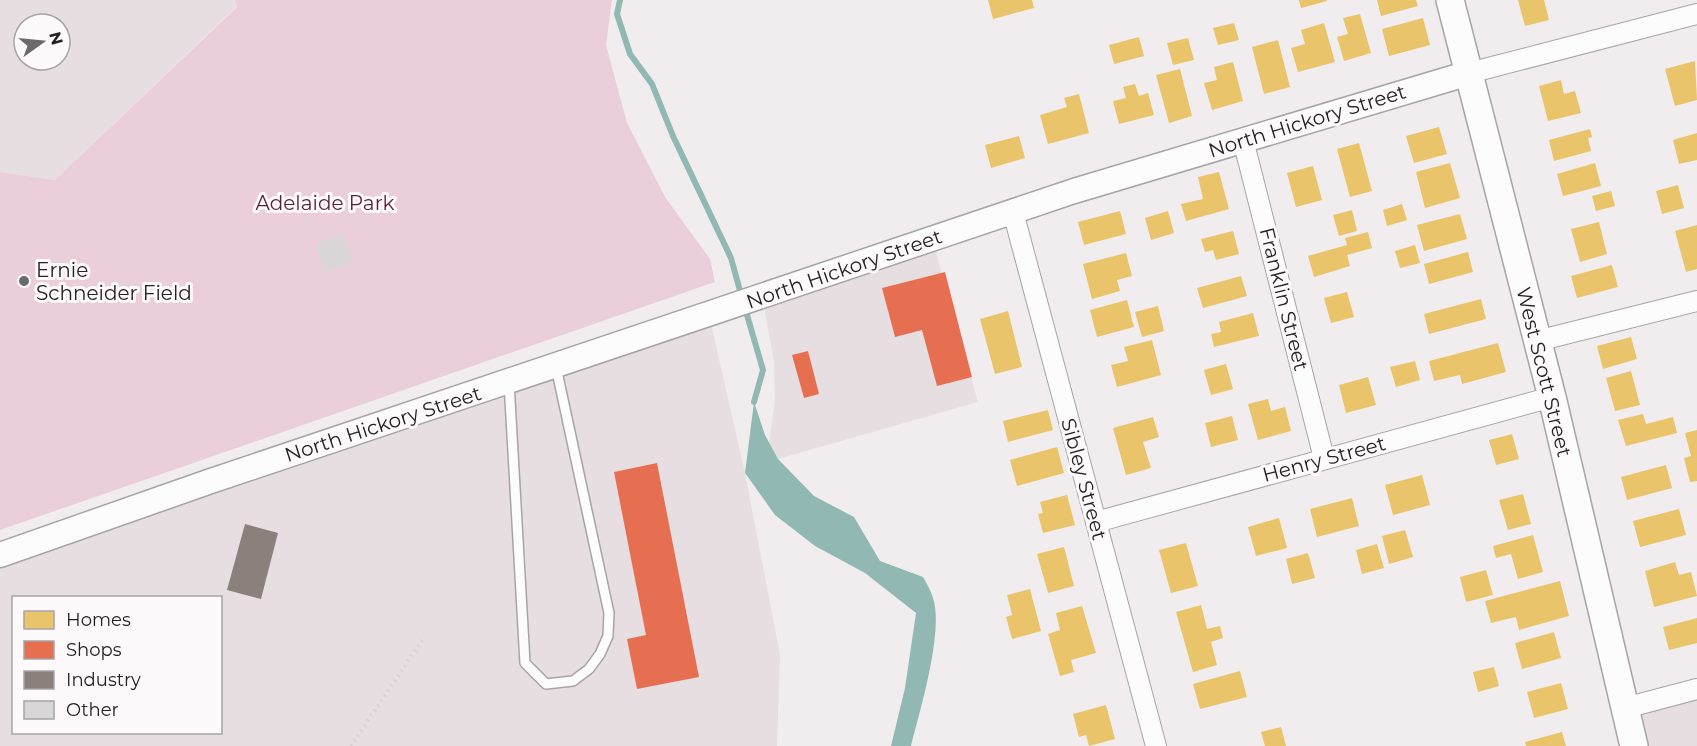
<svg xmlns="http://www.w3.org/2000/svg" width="1697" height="746" viewBox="0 0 1697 746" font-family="Montserrat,sans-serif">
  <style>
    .built { fill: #e7dee2; fill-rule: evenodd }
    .green { fill: #eaced9 }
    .water { fill: #91b8b3 }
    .homes { fill: #e9c46a }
    .shops { fill: #e76f51 }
    .industry { fill: #8a817c }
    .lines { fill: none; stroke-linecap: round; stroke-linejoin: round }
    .stream { stroke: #91b8b3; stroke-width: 6 }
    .building { fill: #d8d6d7 }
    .service-casing { stroke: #a7a4a5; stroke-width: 12 }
    .minor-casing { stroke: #a7a4a5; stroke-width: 22 }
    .tertiary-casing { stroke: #a7a4a5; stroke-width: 27 }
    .secondary-casing { stroke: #a7a4a5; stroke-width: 30 }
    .path { stroke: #d4d3d3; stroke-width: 4; stroke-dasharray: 1.5 4.5; stroke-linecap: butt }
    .service { stroke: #fdfcfd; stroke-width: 9 }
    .minor { stroke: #fdfcfd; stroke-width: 20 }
    .tertiary { stroke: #fdfcfd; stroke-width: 24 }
    .secondary { stroke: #fdfcfd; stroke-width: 27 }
    .poi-dot { fill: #6c696a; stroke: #fefafb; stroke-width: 2 }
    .labels { text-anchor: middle; stroke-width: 6; stroke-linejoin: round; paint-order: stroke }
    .street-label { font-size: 20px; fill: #242223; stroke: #fefafb }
    .park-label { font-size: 20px; fill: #591f3b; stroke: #fefafb }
    .poi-label { font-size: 20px; fill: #242223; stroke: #fefafb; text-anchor: start }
  </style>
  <rect width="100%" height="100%" fill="#f1edef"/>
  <g class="built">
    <path d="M 0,0 L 235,0 L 237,6 L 55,180 L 0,172 ZM 24,24 L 60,24 L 60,60 L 24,60 Z"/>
    <path d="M 932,239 L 978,402 L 778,459 L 769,443 L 775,401 L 774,361 L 762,297 Z"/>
    <path d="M 709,315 L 745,473 L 780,655 L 777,746 L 0,746 L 0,555 ZM 14,598 L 220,598 L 220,732 L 14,732 Z"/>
    <path d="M 1697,689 L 1697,746 L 1634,746 L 1625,708 Z"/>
  </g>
  <path class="green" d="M 235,0 L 612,0 L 606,45 L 627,123 L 665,197 L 710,259 L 715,282 L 0,530 L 0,172 L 55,180 L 237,7 Z"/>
  <path class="water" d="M 754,402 L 765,435 L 778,459 L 814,496 L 854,517 L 880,561 L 923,577 C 927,584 931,591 933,598 C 944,631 920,710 911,746 L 891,746 L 905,688 L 916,613 L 865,573 L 815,546 L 775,515 L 745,473 Z"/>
  <g class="homes">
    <path d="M 988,0 L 1032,0 L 1034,8 L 993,19 Z"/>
    <path d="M 1299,0 L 1327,0 L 1327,1 L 1301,8 Z"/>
    <path d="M 1377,0 L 1416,0 L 1418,6 L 1381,16 Z"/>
    <path d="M 1518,0 L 1544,0 L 1549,20 L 1525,26 Z"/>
    <path d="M 1360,14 L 1371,53 L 1344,61 L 1337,37 L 1348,34 L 1343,18 Z"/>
    <path d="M 1423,18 L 1430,45 L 1389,56 L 1382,29 Z"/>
    <path d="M 1234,23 L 1239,40 L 1218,45 L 1213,28 Z"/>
    <path d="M 1324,23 L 1335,62 L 1298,72 L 1291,48 L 1305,44 L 1301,30 Z"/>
    <path d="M 1139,37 L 1144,56 L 1114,64 L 1109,45 Z"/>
    <path d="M 1188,38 L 1194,60 L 1173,65 L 1167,43 Z"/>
    <path d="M 1278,40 L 1290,87 L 1264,94 L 1252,47 Z"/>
    <path d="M 1695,61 L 1697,100 L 1675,106 L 1665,69 Z"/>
    <path d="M 1233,62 L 1243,101 L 1212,110 L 1204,83 L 1217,80 L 1214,67 Z"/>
    <path d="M 1180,69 L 1192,116 L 1169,123 L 1156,75 Z"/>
    <path d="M 1561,80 L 1564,94 L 1575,91 L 1581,113 L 1548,121 L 1539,86 Z"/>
    <path d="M 1135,84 L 1139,96 L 1148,93 L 1154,115 L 1119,124 L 1113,101 L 1126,98 L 1123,87 Z"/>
    <path d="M 1079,94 L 1089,133 L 1048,144 L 1040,115 L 1067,107 L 1064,98 Z"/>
    <path d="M 1439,127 L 1447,154 L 1414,163 L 1406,136 Z"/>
    <path d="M 1590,129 L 1592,137 L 1588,138 L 1591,151 L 1554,161 L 1549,140 Z"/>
    <path d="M 1697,133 L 1697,160 L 1679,164 L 1673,140 Z"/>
    <path d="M 1019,136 L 1025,158 L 991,168 L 985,145 Z"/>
    <path d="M 1359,143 L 1372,191 L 1350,197 L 1337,149 Z"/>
    <path d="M 1450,163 L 1460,198 L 1425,208 L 1416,172 Z"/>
    <path d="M 1595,163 L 1601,186 L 1563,196 L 1557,174 Z"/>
    <path d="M 1313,166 L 1322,200 L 1296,207 L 1287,173 Z"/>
    <path d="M 1219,172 L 1229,209 L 1186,221 L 1181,204 L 1203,199 L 1198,177 Z"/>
    <path d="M 1678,185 L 1684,208 L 1662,214 L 1656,191 Z"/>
    <path d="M 1611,191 L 1615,206 L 1596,211 L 1592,196 Z"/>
    <path d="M 1402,204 L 1407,220 L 1387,226 L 1383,210 Z"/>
    <path d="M 1352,210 L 1357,231 L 1339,236 L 1333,215 Z"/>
    <path d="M 1120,211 L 1126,234 L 1084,245 L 1078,222 Z"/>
    <path d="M 1168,211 L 1174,233 L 1151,240 L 1145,218 Z"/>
    <path d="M 1460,214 L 1467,239 L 1424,251 L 1417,225 Z"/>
    <path d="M 1599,222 L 1607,254 L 1580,262 L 1571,229 Z"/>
    <path d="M 1697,225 L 1697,269 L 1686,272 L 1675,231 Z"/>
    <path d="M 1233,231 L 1239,254 L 1216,260 L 1213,250 L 1205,252 L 1201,239 Z"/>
    <path d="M 1368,232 L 1372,248 L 1347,255 L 1350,266 L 1314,277 L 1308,256 L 1347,245 L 1345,238 Z"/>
    <path d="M 1415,245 L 1420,263 L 1400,268 L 1395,251 Z"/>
    <path d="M 1468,252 L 1473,272 L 1429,284 L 1424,264 Z"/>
    <path d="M 1126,253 L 1132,276 L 1117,280 L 1120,291 L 1092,299 L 1083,264 Z"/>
    <path d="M 1612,265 L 1618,287 L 1577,298 L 1571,276 Z"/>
    <path d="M 1241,276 L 1247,296 L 1203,308 L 1197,288 Z"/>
    <path d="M 1347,292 L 1354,317 L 1331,323 L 1324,298 Z"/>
    <path d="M 1481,299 L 1486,319 L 1429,334 L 1424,314 Z"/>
    <path d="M 1127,300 L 1134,327 L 1097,337 L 1090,310 Z"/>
    <path d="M 1158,306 L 1164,331 L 1142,337 L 1135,312 Z"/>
    <path d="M 1008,311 L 1022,367 L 995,374 L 980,319 Z"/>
    <path d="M 1253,313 L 1259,336 L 1214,347 L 1211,334 L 1221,332 L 1219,322 Z"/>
    <path d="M 1631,337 L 1637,359 L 1603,369 L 1597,346 Z"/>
    <path d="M 1152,340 L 1161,375 L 1117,387 L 1111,365 L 1128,361 L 1124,347 Z"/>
    <path d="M 1498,343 L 1506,372 L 1462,384 L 1460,375 L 1434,381 L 1429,361 Z"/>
    <path d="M 1415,361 L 1420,380 L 1396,387 L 1390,367 Z"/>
    <path d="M 1226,364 L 1233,389 L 1211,395 L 1204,370 Z"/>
    <path d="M 1631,371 L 1640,405 L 1615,411 L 1606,378 Z"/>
    <path d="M 1368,377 L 1376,405 L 1346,413 L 1339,385 Z"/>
    <path d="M 1268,399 L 1271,411 L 1285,407 L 1291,431 L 1258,440 L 1248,404 Z"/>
    <path d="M 1048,410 L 1053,430 L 1008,442 L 1003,421 Z"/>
    <path d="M 1643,414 L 1646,424 L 1673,417 L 1677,433 L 1626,446 L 1618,420 Z"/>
    <path d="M 1232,416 L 1238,440 L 1211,447 L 1205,423 Z"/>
    <path d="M 1153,417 L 1159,437 L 1143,442 L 1151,468 L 1126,475 L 1113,428 Z"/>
    <path d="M 1697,430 L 1697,481 L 1690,482 L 1684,458 L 1691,456 L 1685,433 Z"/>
    <path d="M 1512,434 L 1519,459 L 1496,465 L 1489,440 Z"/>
    <path d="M 1057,447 L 1064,473 L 1017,486 L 1010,460 Z"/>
    <path d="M 1666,465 L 1672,488 L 1627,500 L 1621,477 Z"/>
    <path d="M 1422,475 L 1430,505 L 1393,515 L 1385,485 Z"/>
    <path d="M 1523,494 L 1531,524 L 1508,530 L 1499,500 Z"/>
    <path d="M 1067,495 L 1075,525 L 1043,533 L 1038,514 L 1043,513 L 1040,502 Z"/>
    <path d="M 1352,498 L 1359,526 L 1317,537 L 1310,509 Z"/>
    <path d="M 1679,509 L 1686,535 L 1640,547 L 1633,521 Z"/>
    <path d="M 1279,518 L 1287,548 L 1256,556 L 1248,527 Z"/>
    <path d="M 1405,530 L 1413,557 L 1389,564 L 1382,536 Z"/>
    <path d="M 1533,535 L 1543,572 L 1518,579 L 1511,554 L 1496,558 L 1493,546 Z"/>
    <path d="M 1186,543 L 1198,586 L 1171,593 L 1159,550 Z"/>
    <path d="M 1377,544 L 1384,568 L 1362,574 L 1356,550 Z"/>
    <path d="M 1064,547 L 1074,586 L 1048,593 L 1037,554 Z"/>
    <path d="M 1308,553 L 1315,578 L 1292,584 L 1286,559 Z"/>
    <path d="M 1675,562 L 1679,575 L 1691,572 L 1697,596 L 1654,607 L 1645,571 Z"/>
    <path d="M 1486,570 L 1493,595 L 1466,602 L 1460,577 Z"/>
    <path d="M 1560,581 L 1569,616 L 1519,630 L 1516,617 L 1491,623 L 1485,601 Z"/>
    <path d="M 1030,589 L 1041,631 L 1012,639 L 1006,617 L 1012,615 L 1007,595 Z"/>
    <path d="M 1201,605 L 1207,629 L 1220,626 L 1223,638 L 1211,642 L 1217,665 L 1193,672 L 1176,612 Z"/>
    <path d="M 1082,606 L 1096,653 L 1071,660 L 1074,672 L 1060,676 L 1048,634 L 1060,630 L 1056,613 Z"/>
    <path d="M 1697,618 L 1697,643 L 1669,650 L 1663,627 Z"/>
    <path d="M 1554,632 L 1561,658 L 1522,669 L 1515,643 Z"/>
    <path d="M 1494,667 L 1499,686 L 1478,692 L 1473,672 Z"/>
    <path d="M 1240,671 L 1247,697 L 1200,709 L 1193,684 Z"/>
    <path d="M 1561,683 L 1568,709 L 1534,718 L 1527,692 Z"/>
    <path d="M 1106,705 L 1115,739 L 1089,746 L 1086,735 L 1079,737 L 1073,714 Z"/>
    <path d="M 1281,727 L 1286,746 L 1265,746 L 1261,732 Z"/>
    <path d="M 1562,732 L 1566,746 L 1526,746 L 1525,742 Z"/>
  </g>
  <g class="shops">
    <path d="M 945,272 L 972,377 L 937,386 L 922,330 L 895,337 L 882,288 Z"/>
    <path d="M 808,351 L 819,394 L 804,398 L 792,355 Z"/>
    <path d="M 657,463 L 699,677 L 637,689 L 627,639 L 646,635 L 614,472 Z"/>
  </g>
  <path class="industry" d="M 245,524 L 278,533 L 261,599 L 227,590 Z"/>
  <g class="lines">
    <g class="stream">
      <path d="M 620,0 L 617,14 L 630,54 L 652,84 L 673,136 L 731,258 L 742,298"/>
      <path d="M 745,308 L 763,370 L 754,402"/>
    </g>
  </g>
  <path class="building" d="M 344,234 L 353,262 L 325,272 L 315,244 Z"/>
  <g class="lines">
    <defs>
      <path id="service" d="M 509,382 L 525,663 L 546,684 L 573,681 L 589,669 L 600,654 L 608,636 L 609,613 L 556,367"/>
      <g id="minor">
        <path d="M 1469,73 L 1697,14"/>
        <path d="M 1243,140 L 1324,458"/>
        <path d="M 1013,212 L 1156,746"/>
        <path d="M 1537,341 L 1697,301"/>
        <path d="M 1096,522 L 1552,397"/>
        <path d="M 1625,708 L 1697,689"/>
      </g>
      <path id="tertiary" d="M 0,555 L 208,482 L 1074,191 L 1469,73"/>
      <path id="secondary" d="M 1450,0 L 1552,397 L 1634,746"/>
    </defs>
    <use href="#service" class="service-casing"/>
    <use href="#minor" class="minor-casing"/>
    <use href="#tertiary" class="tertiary-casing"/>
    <use href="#secondary" class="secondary-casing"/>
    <path class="path" d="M 351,746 L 423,639"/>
    <use href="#service" class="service"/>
    <use href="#minor" class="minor"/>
    <use href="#tertiary" class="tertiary"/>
    <use href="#secondary" class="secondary"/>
  </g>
  <circle class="poi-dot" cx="24" cy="281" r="6"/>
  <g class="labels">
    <g class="street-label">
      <text transform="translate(1307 121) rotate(-17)" y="7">North Hickory Street</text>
      <text transform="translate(844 269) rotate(-19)" y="7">North Hickory Street</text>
      <text transform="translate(1284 299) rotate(76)" y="7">Franklin Street</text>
      <text transform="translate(1544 372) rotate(76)" y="7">West Scott Street</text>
      <text transform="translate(383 424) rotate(-18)" y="7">North Hickory Street</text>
      <text transform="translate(1324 459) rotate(-15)" y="7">Henry Street</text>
      <text transform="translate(1084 479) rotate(75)" y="7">Sibley Street</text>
    </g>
    <g class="park-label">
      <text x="325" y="210">Adelaide Park</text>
    </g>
    <g class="poi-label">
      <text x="36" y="277">Ernie<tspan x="36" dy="23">Schneider Field</tspan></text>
    </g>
  </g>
  <rect x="12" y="596" width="210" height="138" fill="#fefafb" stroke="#a7a4a5" stroke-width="1.5"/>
  <rect x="24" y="611" width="30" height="18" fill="#e9c46a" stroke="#a7a4a5" stroke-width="1.5"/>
  <text x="66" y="626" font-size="18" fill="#242223">Homes</text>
  <rect x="24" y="641" width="30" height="18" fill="#e76f51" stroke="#a7a4a5" stroke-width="1.5"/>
  <text x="66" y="656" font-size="18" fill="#242223">Shops</text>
  <rect x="24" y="671" width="30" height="18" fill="#8a817c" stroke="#a7a4a5" stroke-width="1.5"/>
  <text x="66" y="686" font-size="18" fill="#242223">Industry</text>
  <rect x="24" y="701" width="30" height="18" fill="#d8d6d7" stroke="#a7a4a5" stroke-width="1.5"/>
  <text x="66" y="716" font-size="18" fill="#242223">Other</text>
  <g transform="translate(42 42) rotate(75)"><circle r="28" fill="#fefafb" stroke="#a7a4a5" stroke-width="1.5"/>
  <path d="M0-4.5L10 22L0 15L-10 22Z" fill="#6c696a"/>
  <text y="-9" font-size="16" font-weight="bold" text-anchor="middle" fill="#242223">N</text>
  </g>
</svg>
